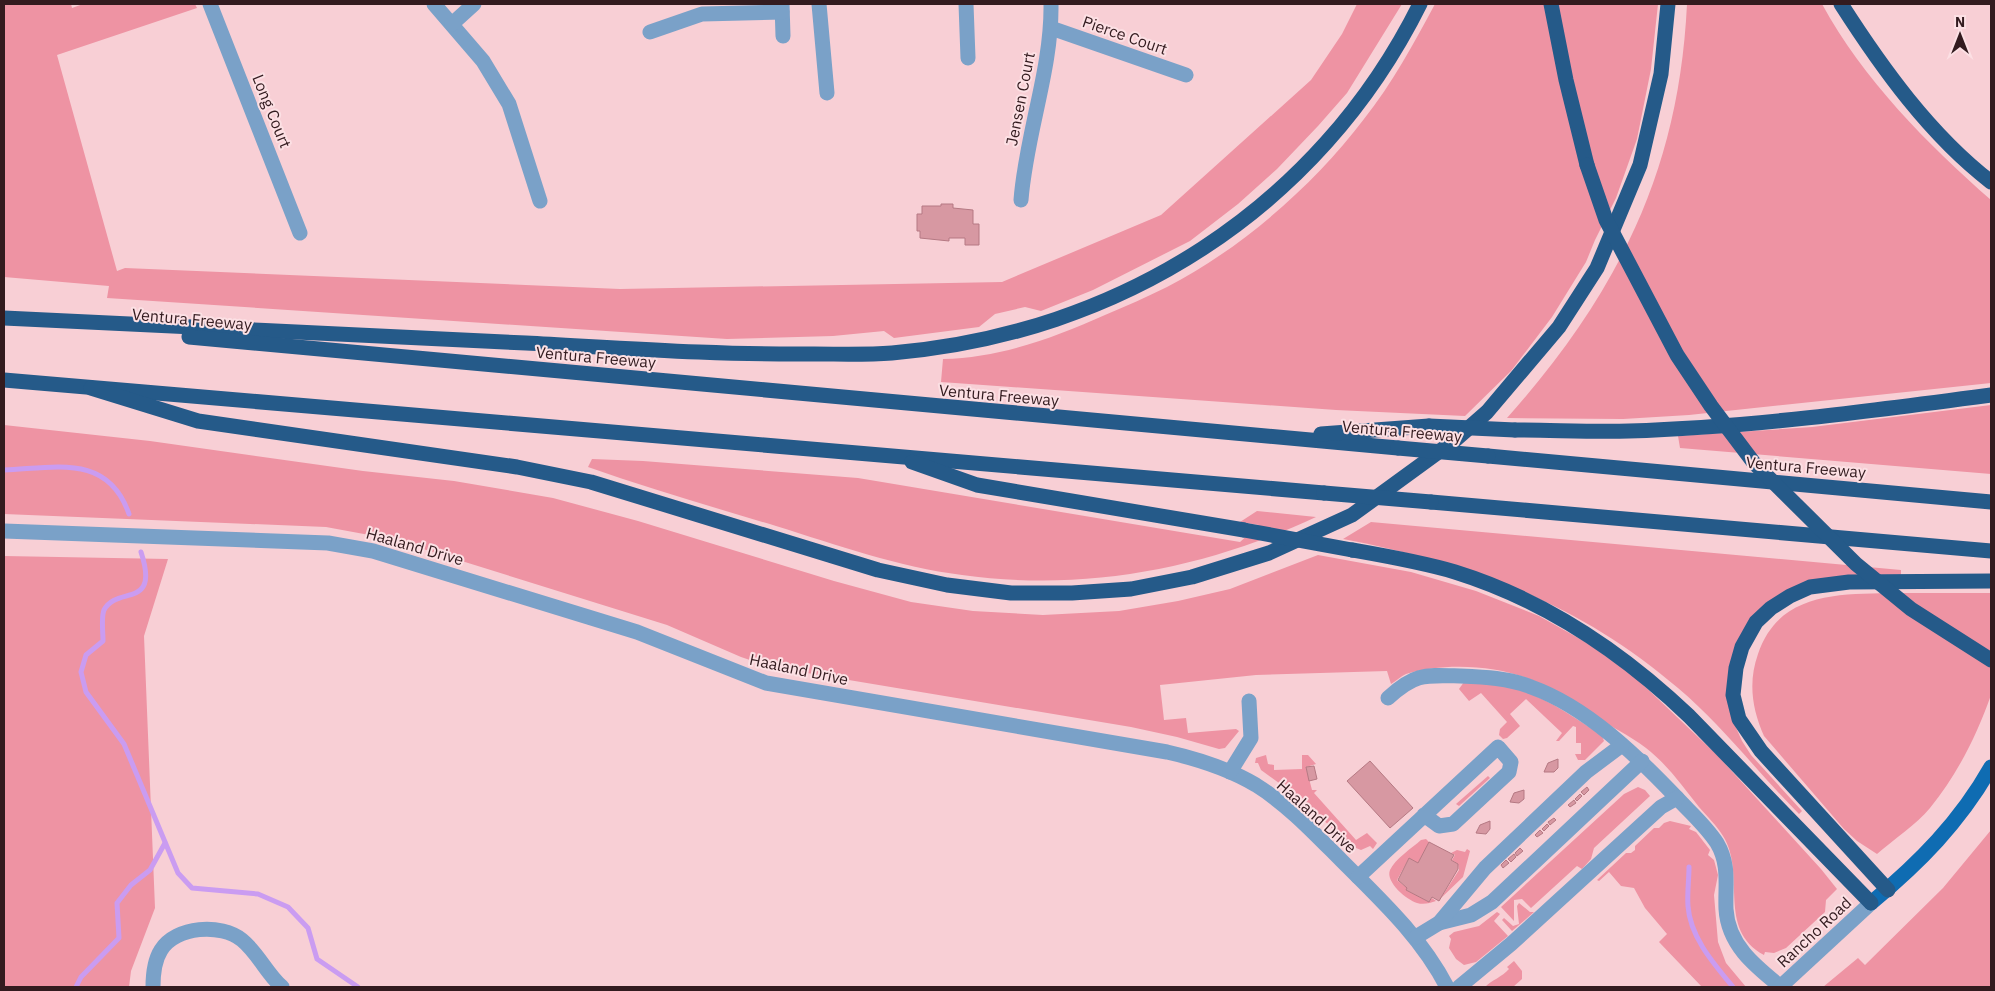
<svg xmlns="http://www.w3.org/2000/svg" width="1995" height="991" viewBox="0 0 1995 991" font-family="'IBM Plex Sans',sans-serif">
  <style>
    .green { fill: #ee93a3 }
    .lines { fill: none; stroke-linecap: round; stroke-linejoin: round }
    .stream { stroke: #ca9cf1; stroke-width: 5 }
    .building { fill: #d798a2; stroke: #b57983 }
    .minor { stroke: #7aa1c8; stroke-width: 15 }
    .major { stroke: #0f6cb2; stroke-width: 15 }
    .highway { stroke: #255a89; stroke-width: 15 }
    .highway-bridge { stroke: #255a89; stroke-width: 15 }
    .labels { text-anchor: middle; stroke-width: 4; stroke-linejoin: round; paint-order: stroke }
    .street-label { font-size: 16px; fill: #331b1f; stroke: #fce0e4 }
  </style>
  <rect width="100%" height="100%" fill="#f8cfd5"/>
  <g class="green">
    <path d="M 4,4 L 71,4 L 72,8 L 83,4 L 195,4 L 197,8 L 57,55 L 117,271 L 125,268 L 620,289 L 1002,282 L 1161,215 L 1311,80 L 1342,34 L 1357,4 L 1402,4 L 1347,93 L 1318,126 L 1277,169 L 1238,204 L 1190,241 L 1093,290 L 1041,311 L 1025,307 L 995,314 L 979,327 L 894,338 L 884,331 L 833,336 L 727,339 L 107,298 L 109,286 L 4,277 Z"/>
    <path d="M 1435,4 L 1658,4 L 1651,69 L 1637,139 L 1616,198 L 1595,240 L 1586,262 L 1552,317 L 1511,371 L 1465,416 L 1336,410 L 941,382 L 943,359 C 1000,358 1053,338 1105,315 C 1126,306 1147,297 1167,287 C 1242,248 1313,186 1364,119 C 1392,84 1414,43 1435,4 Z"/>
    <path d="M 1687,4 L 1822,4 C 1863,79 1927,144 1991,200 L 1991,383 L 1689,415 L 1623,419 L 1507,418 C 1617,294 1679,172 1687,4 Z"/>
    <path d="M 1991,405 L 1991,474 L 1680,448 L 1678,436 L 1812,427 Z"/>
    <path d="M 4,425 L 150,441 L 363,471 L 454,481 L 553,498 L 638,521 L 834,581 L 911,602 L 973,611 L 1043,615 L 1119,611 L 1178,601 L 1230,589 L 1318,555 L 1411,572 L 1476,591 L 1539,616 L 1589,644 L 1636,678 L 1718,756 L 1821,869 L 1837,889 L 1826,900 L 1825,912 L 1786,948 L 1774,953 L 1765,952 L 1764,955 C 1716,929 1747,874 1723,836 C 1717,826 1707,816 1699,807 C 1683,787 1667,764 1646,748 C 1629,735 1610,726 1591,715 C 1573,704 1555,690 1536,682 C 1500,665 1445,662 1406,674 C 1401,676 1396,681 1391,684 L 1387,671 L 1256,675 L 1160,685 L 1164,720 L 1186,718 L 1188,733 L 1236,729 L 1239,731 L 1225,748 L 1219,749 L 1177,737 L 1131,727 L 771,667 L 741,657 L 667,625 L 391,539 L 326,527 L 4,514 Z"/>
    <path d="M 592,459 L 643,461 L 858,478 L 1240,542 L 1259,525 L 1240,522 L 1257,511 L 1316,517 C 1204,569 1085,592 962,575 C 899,567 837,545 776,526 C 713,507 650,489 588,467 Z"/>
    <path d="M 1371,522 L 1901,570 L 1901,575 L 1816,580 L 1747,628 L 1734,723 L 1742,741 L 1751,755 L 1802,811 L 1799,814 C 1758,773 1723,726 1678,688 C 1579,603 1470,563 1343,539 Z"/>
    <path d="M 4,556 L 168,559 L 144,636 L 155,908 L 131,971 L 129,987 L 4,987 Z"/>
    <path d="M 1991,593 L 1991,695 C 1977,735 1957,775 1930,808 C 1916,825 1894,839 1877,854 L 1857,841 L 1844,829 L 1764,736 C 1752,709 1748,682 1758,654 C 1779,591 1841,594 1896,593 C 1928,593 1959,593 1991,593 Z"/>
    <path d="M 1464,682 C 1476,683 1490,682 1502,685 C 1540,693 1571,715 1602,736 L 1604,741 L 1585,760 L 1578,760 L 1575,754 L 1581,754 L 1581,743 L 1576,743 L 1576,727 L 1573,726 L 1559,741 L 1556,741 L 1562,733 L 1526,699 L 1510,714 L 1520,726 L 1507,738 L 1503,739 L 1499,735 L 1500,729 L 1507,722 L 1481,693 L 1469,701 L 1459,689 Z"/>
    <path d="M 1266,755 L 1268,764 L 1274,765 L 1274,770 L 1302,769 L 1302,755 L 1308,755 L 1316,764 L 1306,767 L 1312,790 L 1317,790 L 1314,793 L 1356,840 L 1367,833 L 1377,843 L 1373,849 L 1370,846 L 1361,850 L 1351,846 L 1301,799 L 1261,770 L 1258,763 L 1255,763 L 1256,758 Z"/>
    <path d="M 1488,776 L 1490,778 L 1459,806 L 1456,804 Z"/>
    <path d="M 1638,787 L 1645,790 L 1650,796 L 1594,848 L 1591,859 L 1582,869 L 1577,866 L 1531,908 L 1522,899 L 1514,900 L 1514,921 L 1501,907 L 1624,794 Z"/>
    <path d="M 1670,821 L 1691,826 L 1689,829 L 1696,832 L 1710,850 L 1708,855 L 1714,860 L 1718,875 L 1714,895 L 1718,942 L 1726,963 L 1746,987 L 1702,987 L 1659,942 L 1667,934 L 1645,908 L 1634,888 L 1621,886 L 1609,872 L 1599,881 L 1597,880 L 1626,853 L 1631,853 L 1635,850 L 1635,846 L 1654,828 L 1659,828 L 1664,823 Z"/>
    <path d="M 1991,830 L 1991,987 L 1823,987 L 1858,958 L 1865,965 L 1943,888 Z"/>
    <path d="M 1426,839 L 1429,842 L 1418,863 L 1409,858 L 1397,880 L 1407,888 L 1406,890 L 1429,902 L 1432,898 L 1436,901 C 1430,903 1424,905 1417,903 C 1407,900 1385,882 1390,870 C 1395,859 1412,848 1421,840 Z"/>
    <path d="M 1467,849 L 1470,851 L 1463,877 L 1441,898 L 1459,870 L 1458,864 L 1452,860 L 1455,855 L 1451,853 L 1457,850 L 1465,852 Z"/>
    <path d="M 1519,903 L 1530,912 L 1534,912 L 1512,931 L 1502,920 L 1504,918 L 1513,926 L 1519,924 L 1517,906 Z"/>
    <path d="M 1497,912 L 1500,914 L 1494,921 L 1508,936 L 1476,962 L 1464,965 L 1456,959 L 1449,948 L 1451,939 L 1449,936 L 1454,932 L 1479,926 Z"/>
    <path d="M 1514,961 L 1522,971 L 1522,979 L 1513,987 L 1485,987 C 1492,980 1502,977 1509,969 L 1507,967 Z"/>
  </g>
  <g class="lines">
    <g class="stream">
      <path d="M 4,470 C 55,468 108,453 129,514"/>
      <path d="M 141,552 C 160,610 117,585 104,610 C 101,617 103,632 103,641 L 86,655 L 81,672 L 86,692 L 124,744 L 178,873 L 192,888 L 258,894 L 288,907 L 308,928 L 317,959 L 358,987"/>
      <path d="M 1689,867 C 1689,880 1687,893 1688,906 C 1690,937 1714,964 1733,987"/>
      <path d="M 76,987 L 81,977 L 119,938 L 117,903 L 131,885 L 150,870 L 165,843"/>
    </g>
  </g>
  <g class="building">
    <path d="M 941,204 L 953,204 L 953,208 L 973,210 L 973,224 L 979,224 L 979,245 L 965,245 L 965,238 L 949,238 L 949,241 L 920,238 L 920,231 L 917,231 L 917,214 L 922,214 L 922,206 L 941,206 Z"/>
    <path d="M 1558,759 L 1558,768 L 1554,772 L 1544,772 L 1548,763 Z"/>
    <path d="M 1370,761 L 1413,808 L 1390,828 L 1347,781 Z"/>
    <path d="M 1314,766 L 1317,779 L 1309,781 L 1306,767 Z"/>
    <path d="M 1587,787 L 1589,790 L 1584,795 L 1581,792 Z"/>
    <path d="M 1524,790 L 1524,799 L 1519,803 L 1510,802 L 1514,793 Z"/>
    <path d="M 1580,794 L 1582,796 L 1577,801 L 1575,799 Z"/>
    <path d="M 1574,800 L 1576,803 L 1570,807 L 1568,805 Z"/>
    <path d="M 1554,818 L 1556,820 L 1550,825 L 1548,822 Z"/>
    <path d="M 1490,821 L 1490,829 L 1486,834 L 1476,833 L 1480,825 Z"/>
    <path d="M 1547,824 L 1549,826 L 1544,831 L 1542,829 Z"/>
    <path d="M 1540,830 L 1543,833 L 1537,837 L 1535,835 Z"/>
    <path d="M 1429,842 L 1454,855 L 1451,860 L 1458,864 L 1458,869 L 1439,901 L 1432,897 L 1429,902 L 1406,890 L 1407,888 L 1398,880 L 1409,858 L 1418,863 Z"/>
    <path d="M 1520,848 L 1523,851 L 1517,856 L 1515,853 Z"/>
    <path d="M 1514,854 L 1516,857 L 1511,862 L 1508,859 Z"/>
    <path d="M 1506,860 L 1509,863 L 1503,868 L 1501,865 Z"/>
  </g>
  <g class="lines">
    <g class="minor">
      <path d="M 210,4 L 300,233"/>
      <path d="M 434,4 L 483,61 L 509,104 L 540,201"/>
      <path d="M 782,4 L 783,36"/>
      <path d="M 819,4 L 827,93"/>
      <path d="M 966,4 L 968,58"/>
      <path d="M 452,24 L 474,4"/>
      <path d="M 1051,28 L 1186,75"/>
      <path d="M 650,32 L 702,14 L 782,12"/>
      <path d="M 1021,200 C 1026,134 1052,69 1051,4"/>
      <path d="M 4,531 L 328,543 L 373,551 L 637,632 L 766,683 L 1167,752 C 1198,759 1229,769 1256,785 C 1288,805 1314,833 1341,860 C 1381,900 1421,937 1447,987"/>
      <path d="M 1388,698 C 1415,673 1425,675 1460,676 C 1484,677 1509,678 1531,687 C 1587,707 1637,756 1677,798 C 1691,813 1706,826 1717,843 C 1730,865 1725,885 1726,909 C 1728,945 1755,966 1781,987"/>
      <path d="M 1230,772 L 1251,738 L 1249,701"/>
      <path d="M 1358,877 L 1498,747 L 1511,762 L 1509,772 L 1453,824 L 1439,826 L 1424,815"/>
      <path d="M 1439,923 L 1471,915 L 1492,902 L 1642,761"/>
      <path d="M 1416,937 L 1439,923 L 1485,868 L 1586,772 L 1622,745"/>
      <path d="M 153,987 C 153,975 154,961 161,950 C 176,926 221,923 242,940 C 258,953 267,974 282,987"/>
      <path d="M 1459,987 L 1511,944 L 1661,807 L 1677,798"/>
      <path d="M 1780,987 L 1871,903"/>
    </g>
    <path class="major" d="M 1871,903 C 1919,863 1960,822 1991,767"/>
    <g class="highway">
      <path d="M 1551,4 L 1566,80 L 1587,165"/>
      <path d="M 1841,4 C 1882,68 1930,135 1991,182"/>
      <path d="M 4,318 C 178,326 352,335 526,343 C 622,348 718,355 814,354 C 840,354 866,355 892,353 C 1119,334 1318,209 1420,4"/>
      <path d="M 189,337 L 1398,448"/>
      <path d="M 4,380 L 1324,493"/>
      <path d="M 91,388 L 198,421 L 517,467 L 591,482 L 878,570 L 947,585 L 1011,593 L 1072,593 L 1131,589 L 1192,577 L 1269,553 L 1352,515 L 1455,440 L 1487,412 L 1559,327 L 1597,268 L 1640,165 L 1661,74 L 1668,4"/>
      <path d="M 1515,430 C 1553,430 1591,432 1629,431 C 1751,427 1871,411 1991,395"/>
      <path d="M 1321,434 L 1429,426"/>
      <path d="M 1488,456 L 1991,502"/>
      <path d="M 912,462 L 977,485 L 1244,530"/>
      <path d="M 1431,502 L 1991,551"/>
      <path d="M 1352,550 C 1386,556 1421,562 1455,572 C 1545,600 1622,652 1689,716 L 1871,903"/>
      <path d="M 1888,890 L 1761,751 L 1739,719 L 1733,695 L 1736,668 L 1742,647 L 1756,622 L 1771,608 L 1790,596 L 1810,587 L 1849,582 L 1991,581"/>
    </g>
    <g class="highway-bridge">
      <path d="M 1587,165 L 1606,220 L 1677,355 L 1711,406 L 1754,463 L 1856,564 L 1911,609 L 1991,660"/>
      <path d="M 1429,426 L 1515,430"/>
      <path d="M 1398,448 L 1488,456"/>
      <path d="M 1324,493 L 1431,502"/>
      <path d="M 1244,530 L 1352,550"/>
    </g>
  </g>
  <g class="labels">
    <g class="street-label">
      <text transform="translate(1125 35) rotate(19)" y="6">Pierce Court</text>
      <text transform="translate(1020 99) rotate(-79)" y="6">Jensen Court</text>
      <text transform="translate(272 111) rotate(68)" y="6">Long Court</text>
      <text transform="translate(192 319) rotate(5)" y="6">Ventura Freeway</text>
      <text transform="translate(596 357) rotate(5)" y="6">Ventura Freeway</text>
      <text transform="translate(999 395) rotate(5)" y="6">Ventura Freeway</text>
      <text transform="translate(1402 431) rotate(5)" y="6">Ventura Freeway</text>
      <text transform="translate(1806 467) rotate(5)" y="6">Ventura Freeway</text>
      <text transform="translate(415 546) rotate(16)" y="6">Haaland Drive</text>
      <text transform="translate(799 669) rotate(12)" y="6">Haaland Drive</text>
      <text transform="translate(1317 816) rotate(42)" y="6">Haaland Drive</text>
      <text transform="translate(1814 932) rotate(-43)" y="6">Rancho Road</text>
    </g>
  </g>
  <rect width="1995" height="991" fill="none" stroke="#331b1f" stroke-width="10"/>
  <g transform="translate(1960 35)" stroke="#fce0e4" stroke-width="4" paint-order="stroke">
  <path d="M0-4L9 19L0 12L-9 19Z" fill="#331b1f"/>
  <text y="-8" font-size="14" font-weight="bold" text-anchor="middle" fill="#331b1f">N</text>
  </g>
</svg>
